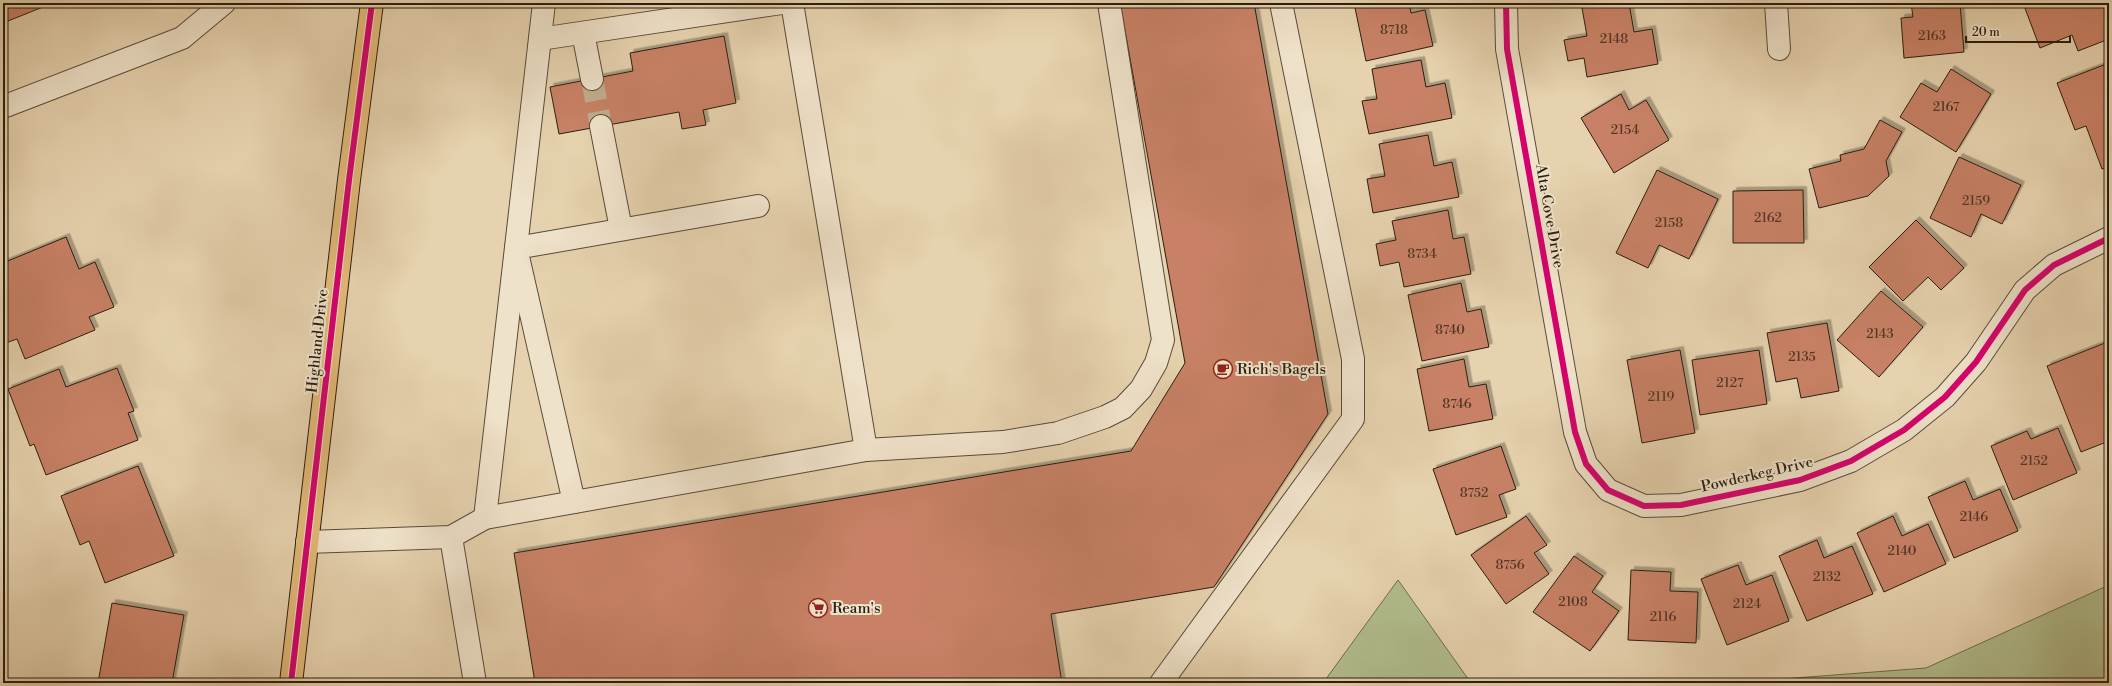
<svg xmlns="http://www.w3.org/2000/svg" width="2112" height="686" viewBox="0 0 2112 686" font-family="'Libre Bodoni',serif">
  <style>
    .green { fill: #b1bd8d; stroke: #6d6e4e }
    .building { fill: #c88166; stroke: #291e10; filter: url(#shadow) }
    .lines { fill: none; stroke-linecap: round; stroke-linejoin: round }
    .minor-tunnel { stroke: #c0ae8e; stroke-width: 22; stroke-dasharray: 22 11; stroke-linecap: butt }
    .minor-casing { stroke: #584b38; stroke-width: 24 }
    .major-casing { stroke: #291e10; stroke-width: 24 }
    .minor { stroke: #efe2ca; stroke-width: 22 }
    .major { stroke: #e3b977; stroke-width: 22 }
    .cycleway-casing { stroke: #efe2ca; stroke-width: 8 }
    .cycleway { stroke: #d6006c; stroke-width: 6 }
    .labels { text-anchor: middle; stroke-width: 4; stroke-linejoin: round; paint-order: stroke }
    .number-label { font-size: 13px; fill: #513726 }
    .street-label { font-size: 15px; fill: #291e10; stroke: #efe2ca }
    .poi-label { font-size: 15px; fill: #291e10; stroke: #efe2ca; text-anchor: start }
  </style>
  <defs>
    <filter id="shadow"><feDropShadow dx="3.5" dy="-3.5" stdDeviation="0" flood-color="#0004"/></filter>
  </defs>
  <rect width="100%" height="100%" fill="#e6d2ae"/>
  <filter id="stains"><feTurbulence type="fractalNoise" baseFrequency=".005" numOctaves="4"/><feColorMatrix values="0 0 0 0 .2 0 0 0 0 .09 0 0 0 0 .02 0 0 0 .5 -.17"/></filter>
  <radialGradient id="worn" r=".72"><stop offset=".6" stop-color="#630" stop-opacity="0"/><stop offset="1" stop-color="#630" stop-opacity=".3"/></radialGradient>
  <g class="green">
    <path d="M 1398,580 L 1471,683 L 1323,683 Z"/>
    <path d="M 2109,585 L 2109,683 L 1729,683 L 1926,668 Z"/>
  </g>
  <g class="building">
    <path d="M 3,3 L 53,3 L 3,23 Z"/>
    <path d="M 1120,3 L 1254,3 L 1328,414 L 1214,587 L 1051,614 L 1062,683 L 535,683 L 514,553 L 1131,451 L 1185,363 Z"/>
    <path d="M 1354,3 L 1409,3 L 1411,13 L 1425,10 L 1433,46 L 1366,61 Z"/>
    <path d="M 1613,3 L 1629,3 L 1634,32 L 1652,29 L 1658,64 L 1587,77 L 1584,58 L 1568,61 L 1564,40 L 1587,36 L 1582,8 Z"/>
    <path d="M 1911,3 L 1960,3 L 1964,52 L 1904,58 L 1901,18 L 1913,17 Z"/>
    <path d="M 2023,3 L 2109,3 L 2109,39 L 2078,51 L 2072,35 L 2040,48 Z"/>
    <path d="M 724,36 L 736,103 L 703,110 L 706,125 L 682,129 L 679,112 L 559,134 L 550,87 L 633,71 L 630,53 Z"/>
    <path d="M 1421,60 L 1426,87 L 1445,83 L 1452,118 L 1369,134 L 1362,101 L 1377,99 L 1372,69 Z"/>
    <path d="M 2109,63 L 2109,167 L 2102,169 L 2086,126 L 2075,130 L 2057,83 Z"/>
    <path d="M 1951,69 L 1991,94 L 1956,152 L 1900,117 L 1921,83 L 1937,92 Z"/>
    <path d="M 1621,94 L 1629,110 L 1646,100 L 1669,140 L 1614,173 L 1581,118 Z"/>
    <path d="M 1880,120 L 1902,132 L 1886,161 L 1889,176 L 1868,196 L 1819,208 L 1809,169 L 1841,161 L 1840,155 L 1864,149 Z"/>
    <path d="M 1428,135 L 1434,166 L 1452,162 L 1459,197 L 1373,213 L 1367,179 L 1385,176 L 1379,144 Z"/>
    <path d="M 1959,157 L 2021,185 L 2002,224 L 1981,214 L 1971,237 L 1930,218 Z"/>
    <path d="M 1657,170 L 1718,199 L 1689,259 L 1659,245 L 1648,268 L 1616,253 Z"/>
    <path d="M 1803,190 L 1804,243 L 1733,243 L 1733,191 Z"/>
    <path d="M 1448,210 L 1453,239 L 1464,237 L 1471,274 L 1404,287 L 1399,262 L 1380,266 L 1376,244 L 1396,240 L 1392,221 Z"/>
    <path d="M 1916,220 L 1964,268 L 1941,290 L 1928,277 L 1903,301 L 1869,267 Z"/>
    <path d="M 66,237 L 79,269 L 95,262 L 114,307 L 89,317 L 95,330 L 25,359 L 17,339 L 3,344 L 3,263 Z"/>
    <path d="M 1461,283 L 1467,312 L 1481,309 L 1489,347 L 1422,361 L 1408,295 Z"/>
    <path d="M 1881,291 L 1923,327 L 1879,377 L 1837,340 Z"/>
    <path d="M 1827,323 L 1839,391 L 1801,398 L 1797,378 L 1776,382 L 1767,333 Z"/>
    <path d="M 2105,343 L 2109,354 L 2109,441 L 2081,452 L 2047,366 Z"/>
    <path d="M 1680,350 L 1695,433 L 1642,443 L 1627,360 Z"/>
    <path d="M 1759,350 L 1767,404 L 1700,415 L 1692,360 Z"/>
    <path d="M 1464,359 L 1469,387 L 1486,384 L 1493,419 L 1429,431 L 1417,369 Z"/>
    <path d="M 117,368 L 134,411 L 128,413 L 138,440 L 46,475 L 34,444 L 30,446 L 8,389 L 59,369 L 66,387 Z"/>
    <path d="M 2058,428 L 2077,473 L 2013,500 L 1991,446 L 2027,431 L 2031,439 Z"/>
    <path d="M 1501,446 L 1516,489 L 1499,495 L 1507,517 L 1456,535 L 1433,469 Z"/>
    <path d="M 138,466 L 174,556 L 105,583 L 89,541 L 80,545 L 61,496 Z"/>
    <path d="M 1965,481 L 1973,500 L 2000,489 L 2018,531 L 1954,558 L 1928,497 Z"/>
    <path d="M 1526,516 L 1547,545 L 1534,553 L 1549,574 L 1506,604 L 1471,555 Z"/>
    <path d="M 1893,516 L 1902,536 L 1928,524 L 1946,564 L 1884,592 L 1857,533 Z"/>
    <path d="M 1817,540 L 1824,558 L 1852,546 L 1873,594 L 1807,621 L 1779,556 Z"/>
    <path d="M 1574,556 L 1603,576 L 1592,592 L 1619,611 L 1590,651 L 1533,612 Z"/>
    <path d="M 1738,565 L 1746,585 L 1772,575 L 1789,621 L 1727,645 L 1701,579 Z"/>
    <path d="M 1631,570 L 1671,572 L 1670,591 L 1698,592 L 1696,643 L 1628,640 Z"/>
    <path d="M 112,603 L 184,615 L 172,683 L 98,683 Z"/>
  </g>
  <g class="lines">
    <path class="minor-tunnel" d="M 592,79 L 601,126"/>
    <defs>
      <g id="minor">
        <path d="M 1506,3 L 1507,49 L 1575,432 L 1586,464 L 1608,490 L 1644,506 L 1681,505 L 1800,480 L 1851,461 L 1904,430 L 1945,397 L 1976,362 L 2025,290 L 2054,265 L 2109,238"/>
        <path d="M 1776,3 L 1779,49"/>
        <path d="M 583,33 L 592,79"/>
        <path d="M 540,39 L 782,3"/>
        <path d="M 3,107 L 182,38 L 224,3"/>
        <path d="M 601,126 L 621,229"/>
        <path d="M 866,450 L 1003,442 L 1058,433 L 1105,417 L 1123,408 L 1141,389 L 1156,363 L 1163,340 L 1109,3"/>
        <path d="M 574,502 L 516,248 L 758,206"/>
        <path d="M 485,518 L 544,3"/>
        <path d="M 451,537 L 475,683"/>
        <path d="M 307,542 L 451,537 L 485,518 L 866,450 L 792,3"/>
        <path d="M 1161,683 L 1353,419 L 1353,359 L 1281,3"/>
      </g>
      <path id="major" d="M 291,683 L 349,180 L 372,3"/>
    </defs>
    <use href="#minor" class="minor-casing"/>
    <use href="#major" class="major-casing"/>
    <use href="#minor" class="minor"/>
    <use href="#major" class="major"/>
    <defs>
      <g id="cycleway">
        <path d="M 1506,3 L 1507,49 L 1575,432 L 1586,464 L 1608,490 L 1644,506 L 1681,505 L 1800,480 L 1851,461 L 1904,430 L 1945,397 L 1976,362 L 2025,290 L 2054,265 L 2109,238"/>
        <path d="M 291,683 L 349,180 L 372,3"/>
      </g>
    </defs>
    <use href="#cycleway" class="cycleway-casing"/>
    <use href="#cycleway" class="cycleway"/>
  </g>
  <defs>
    <symbol id="cafe-ring" viewBox="-11 -11 22 22"><circle r="9.5" fill="#efe2ca" stroke="#8f2418" stroke-width="1.5"/><path d="M-5.5-4.5H6V0H3Q3 3.5 0 3.5H-2.5Q-5.5 3.5-5.5 0ZM3-3.2v2h1.7v-2ZM-6 4.5H4V6H-6Z" fill="#8f2418"/></symbol>
    <symbol id="supermarket-ring" viewBox="-11 -11 22 22"><circle r="9.5" fill="#efe2ca" stroke="#8f2418" stroke-width="1.5"/><path d="M-6-5.5h2.5l.6 2H6L4.5 2H-2.5L-4.4-4H-6ZM-1.5 3.2a1.3 1.3 0 1 0 .1 0ZM3 3.2a1.3 1.3 0 1 0 .1 0Z" fill="#8f2418"/></symbol>
  </defs>
  <g fill-rule="evenodd">
    <use href="#cafe-ring" x="1212" y="358" width="22" height="22"/>
    <use href="#supermarket-ring" x="807" y="597" width="22" height="22"/>
  </g>
  <g class="labels">
    <g class="number-label">
      <text x="1394" y="34">8718</text>
      <text x="1932" y="40">2163</text>
      <text x="1614" y="43">2148</text>
      <text x="1946" y="111">2167</text>
      <text x="1625" y="134">2154</text>
      <text x="1976" y="205">2159</text>
      <text x="1768" y="222">2162</text>
      <text x="1669" y="227">2158</text>
      <text x="1422" y="258">8734</text>
      <text x="1450" y="334">8740</text>
      <text x="1880" y="338">2143</text>
      <text x="1802" y="361">2135</text>
      <text x="1730" y="387">2127</text>
      <text x="1661" y="401">2119</text>
      <text x="1457" y="408">8746</text>
      <text x="2034" y="465">2152</text>
      <text x="1474" y="497">8752</text>
      <text x="1974" y="521">2146</text>
      <text x="1902" y="555">2140</text>
      <text x="1510" y="569">8756</text>
      <text x="1827" y="581">2132</text>
      <text x="1573" y="606">2108</text>
      <text x="1747" y="608">2124</text>
      <text x="1663" y="621">2116</text>
    </g>
    <g class="street-label">
      <text transform="translate(1550 216) rotate(80)" y="5">Alta Cove Drive</text>
      <text transform="translate(317 341) rotate(-84)" y="5">Highland Drive</text>
      <text transform="translate(1757 474) rotate(-13)" y="5">Powderkeg Drive</text>
    </g>
    <g class="poi-label">
      <text x="1237" y="374">Rich's Bagels</text>
      <text x="832" y="613">Ream's</text>
    </g>
  </g>
  <rect width="2112" height="686" fill="none" stroke="#e6d2ae" stroke-width="16"/>
  <rect x="4" y="4" width="2104" height="678" fill="none" stroke="#291e10" stroke-width="2"/>
  <rect x="8" y="8" width="2096" height="670" fill="none" stroke="#291e10"/>
  <path d="M1966 36v6h104v-6" fill="none" stroke="#291e10" stroke-width="2"/>
  <text x="1972" y="36" font-size="12" fill="#291e10" stroke="#efe2ca" stroke-width="3" paint-order="stroke">20 m</text>
  <rect width="100%" height="100%" filter="url(#stains)"/>
  <rect width="100%" height="100%" fill="url(#worn)"/>
</svg>
